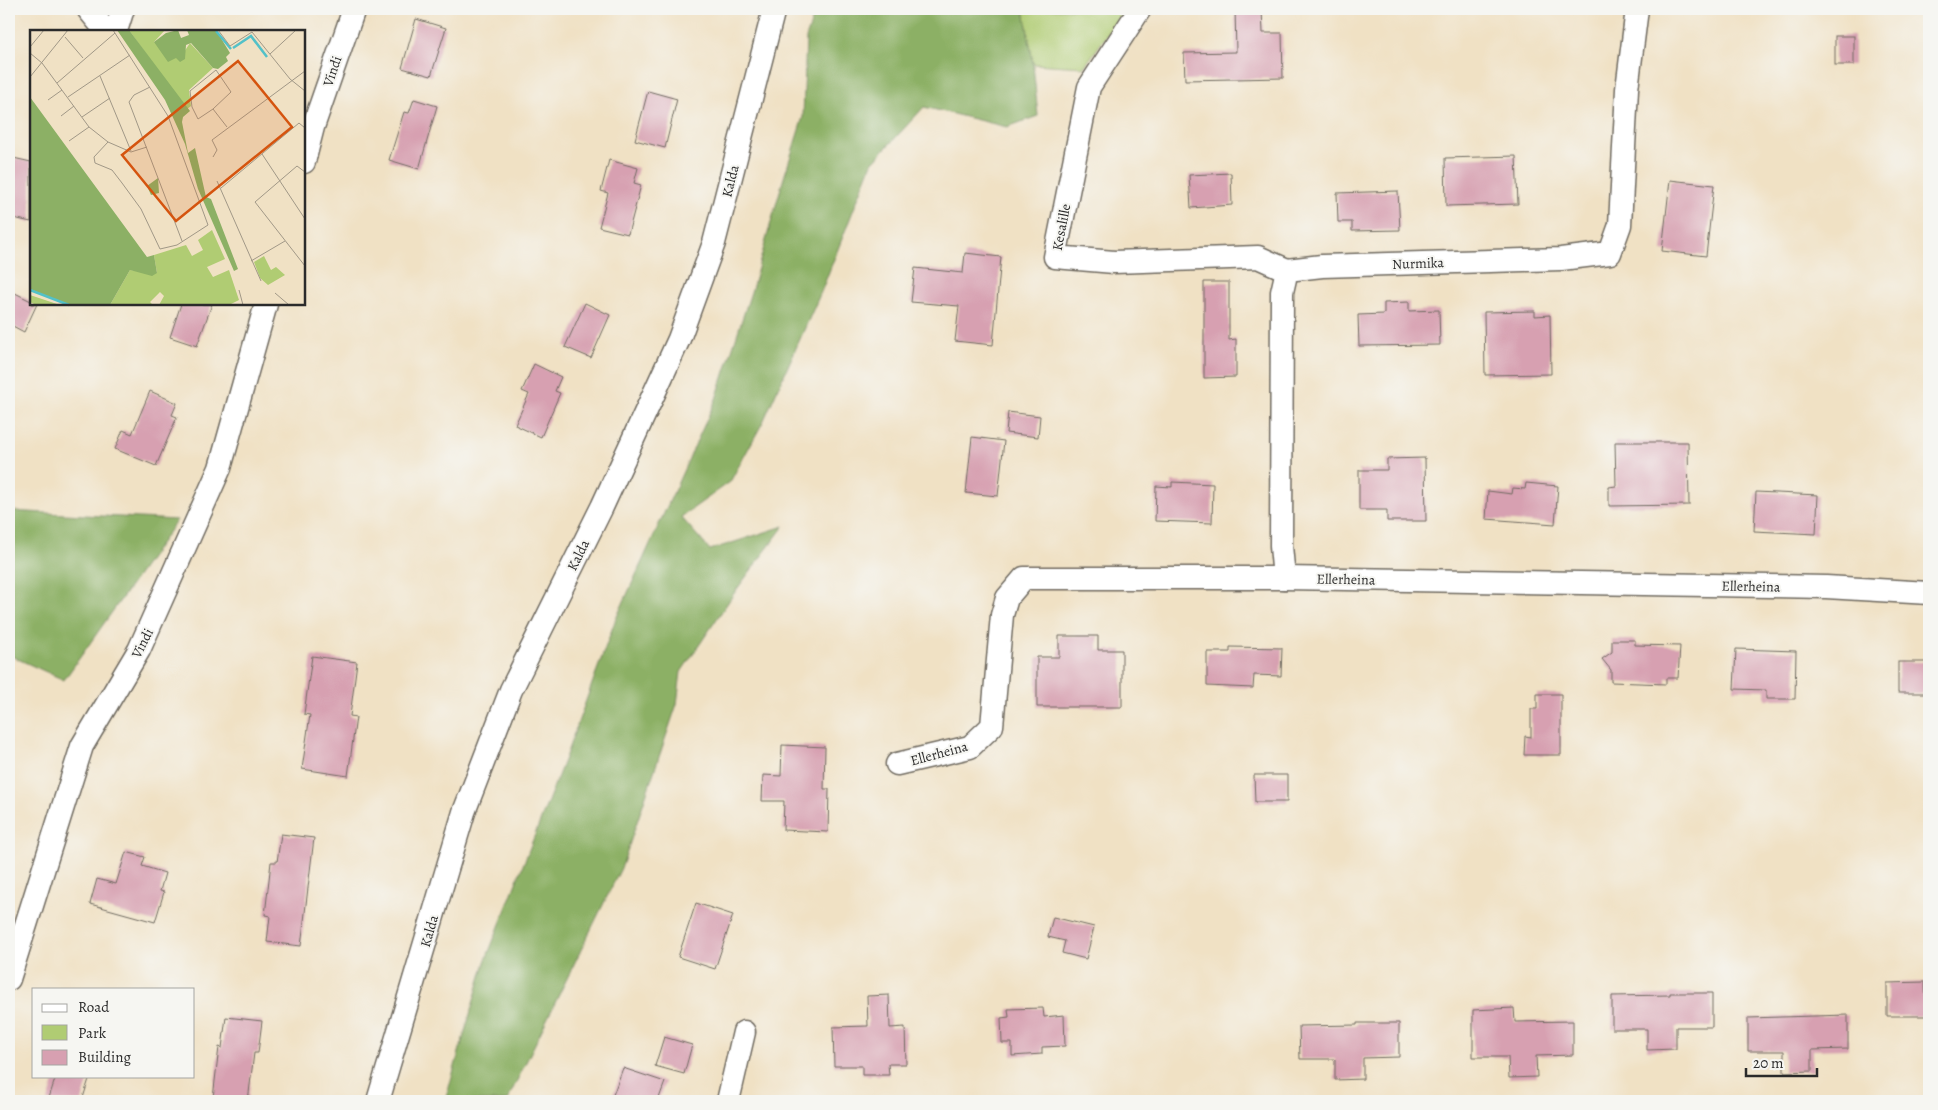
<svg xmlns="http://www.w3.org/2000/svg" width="1938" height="1110" viewBox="0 0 1938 1110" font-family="Alegreya,serif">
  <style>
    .green { fill: #b0cc73; stroke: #6e7c4f }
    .forest { fill: #8cb065; stroke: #5c6e48 }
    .building { fill: #d7a0b1 }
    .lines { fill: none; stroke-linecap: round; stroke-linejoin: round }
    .street-casing { stroke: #706b61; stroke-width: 25 }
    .street { stroke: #fff; stroke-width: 22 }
    .labels { text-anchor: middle; stroke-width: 4; stroke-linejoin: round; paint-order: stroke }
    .street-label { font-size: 14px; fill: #2b2b2b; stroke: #f6f6f2 }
    .inset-river { fill: none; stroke: #53c1c8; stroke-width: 2.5 }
    .inset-road { fill: none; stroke: #a19887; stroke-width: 1 }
    .view { fill: #d5540f; fill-opacity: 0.15; stroke: #d5540f; stroke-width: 2.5 }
    .inset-edge { fill: none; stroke: #2b2b2b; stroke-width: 2.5 }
  </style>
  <rect width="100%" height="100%" fill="#f6f6f2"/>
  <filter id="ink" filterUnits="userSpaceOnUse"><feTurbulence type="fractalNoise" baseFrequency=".02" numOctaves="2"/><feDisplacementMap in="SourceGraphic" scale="10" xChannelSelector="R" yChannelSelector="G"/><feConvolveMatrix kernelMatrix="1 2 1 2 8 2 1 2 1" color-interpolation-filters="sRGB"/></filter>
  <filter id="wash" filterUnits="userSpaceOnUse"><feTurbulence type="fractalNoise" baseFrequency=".0096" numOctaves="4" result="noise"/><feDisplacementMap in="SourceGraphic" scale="20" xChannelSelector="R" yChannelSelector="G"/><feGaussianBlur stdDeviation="1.12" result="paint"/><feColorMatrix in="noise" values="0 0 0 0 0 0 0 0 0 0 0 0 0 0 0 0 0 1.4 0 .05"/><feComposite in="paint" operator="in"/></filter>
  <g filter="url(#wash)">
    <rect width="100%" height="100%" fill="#f0e1c4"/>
    <path class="green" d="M 1024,9 L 1126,9 L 1084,67 L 1033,64 Z"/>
    <g class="forest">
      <path d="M 816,9 L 1024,9 L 1033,64 L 1038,116 L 1007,127 L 924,107 L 872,163 L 821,292 L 763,422 L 730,482 L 681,517 L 710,550 L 784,526 L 737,589 L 681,672 L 677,704 L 622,866 L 507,1101 L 445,1101 L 485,962 L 565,758 L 615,621 L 716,399 L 752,289 L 782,184 L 803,117 L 806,38 Z"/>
      <path d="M 9,511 L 177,520 L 64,680 L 9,655 Z"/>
    </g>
    <g id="blocks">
      <g class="building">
        <path d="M 1235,9 L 1262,9 L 1263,33 L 1282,33 L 1283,78 L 1185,80 L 1184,53 L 1236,52 Z"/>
        <path d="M 416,19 L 446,28 L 431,76 L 402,68 Z"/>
        <rect x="1835" y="36" width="19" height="29"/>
        <path d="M 648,91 L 677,99 L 665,148 L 635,140 Z"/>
        <path d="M 414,99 L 437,106 L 419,169 L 389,160 L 404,112 L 409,113 Z"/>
        <path d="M 1516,156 L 1518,204 L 1446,206 L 1445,158 Z"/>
        <path d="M 9,157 L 31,162 L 31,222 L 9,217 Z"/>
        <path d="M 609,160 L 638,168 L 634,183 L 641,185 L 628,234 L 599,227 L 608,193 L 601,191 Z"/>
        <path d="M 1231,173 L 1232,205 L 1191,208 L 1189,175 Z"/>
        <path d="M 1670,180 L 1714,185 L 1706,256 L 1662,251 Z"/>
        <path d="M 1398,191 L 1400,230 L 1352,231 L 1352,222 L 1338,222 L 1337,193 Z"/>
        <path d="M 965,253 L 1001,257 L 993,345 L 955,341 L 959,306 L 911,302 L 915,268 L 963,273 Z"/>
        <path d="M 1204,282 L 1229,282 L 1229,340 L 1236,339 L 1236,377 L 1204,378 Z"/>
        <path d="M 9,290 L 31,301 L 31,304 L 37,304 L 24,332 L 9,324 Z"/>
        <path d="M 1409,302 L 1409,311 L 1439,310 L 1440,345 L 1359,346 L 1358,315 L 1384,314 L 1384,303 Z"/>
        <path d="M 585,303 L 610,315 L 591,358 L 565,347 Z"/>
        <path d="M 181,304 L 212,304 L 197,346 L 170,337 Z"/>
        <path d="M 1535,311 L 1535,316 L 1550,315 L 1551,374 L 1485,375 L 1484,312 Z"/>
        <path d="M 534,364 L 561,377 L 555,391 L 560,393 L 541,437 L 515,425 L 529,394 L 522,391 Z"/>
        <path d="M 150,391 L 177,403 L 172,415 L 177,417 L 156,466 L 115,449 L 123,430 L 132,434 Z"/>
        <path d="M 1008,412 L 1040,416 L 1038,437 L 1006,433 Z"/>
        <path d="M 972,437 L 1004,441 L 998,496 L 966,493 Z"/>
        <path d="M 1615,442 L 1688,442 L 1689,505 L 1609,506 L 1609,487 L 1616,486 Z"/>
        <path d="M 1425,458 L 1426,521 L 1387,521 L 1387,510 L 1359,510 L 1359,470 L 1387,470 L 1387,459 Z"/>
        <path d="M 1172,482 L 1213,484 L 1212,523 L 1155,521 L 1156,486 L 1172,487 Z"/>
        <path d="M 1526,483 L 1558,486 L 1555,524 L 1486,519 L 1488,491 L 1512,494 L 1513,488 L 1525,489 Z"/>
        <path d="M 1756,492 L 1818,495 L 1816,534 L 1754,531 Z"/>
        <path d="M 1059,636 L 1098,636 L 1098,650 L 1122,650 L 1122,707 L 1037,707 L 1037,657 L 1059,657 Z"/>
        <path d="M 1612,640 L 1635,640 L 1635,645 L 1680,646 L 1678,678 L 1666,678 L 1666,684 L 1611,682 L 1611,670 L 1602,659 L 1612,652 Z"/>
        <path d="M 1230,647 L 1282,648 L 1281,676 L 1254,675 L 1253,688 L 1207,686 L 1207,652 L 1230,652 Z"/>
        <path d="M 1736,649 L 1796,651 L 1795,699 L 1766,699 L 1766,690 L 1734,689 Z"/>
        <path d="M 312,656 L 357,662 L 350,716 L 356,717 L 348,776 L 302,769 L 310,715 L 304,714 Z"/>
        <rect x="1898" y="662" width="31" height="31"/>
        <path d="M 1537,694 L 1561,694 L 1561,755 L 1524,755 L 1525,736 L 1531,737 L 1531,709 L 1537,709 Z"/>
        <path d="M 782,745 L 825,747 L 824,789 L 829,789 L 828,832 L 783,830 L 784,801 L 762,801 L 763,775 L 781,776 Z"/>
        <path d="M 1254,775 L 1287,775 L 1287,802 L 1255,802 Z"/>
        <path d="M 281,834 L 314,838 L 301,946 L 267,942 L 270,916 L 265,915 L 271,862 L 277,862 Z"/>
        <path d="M 126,852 L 145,857 L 142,866 L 165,873 L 160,891 L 164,892 L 155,922 L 90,904 L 97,879 L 116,884 Z"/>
        <path d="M 696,903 L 733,915 L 715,969 L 678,957 Z"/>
        <path d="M 1053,917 L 1094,927 L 1086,959 L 1062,953 L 1065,941 L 1048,937 Z"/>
        <path d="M 1925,982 L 1926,1016 L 1887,1016 L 1887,983 Z"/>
        <path d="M 1670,993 L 1712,993 L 1712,1027 L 1676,1027 L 1676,1049 L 1647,1050 L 1647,1029 L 1612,1029 L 1612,996 L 1670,995 Z"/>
        <path d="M 889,995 L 890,1028 L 905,1027 L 906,1064 L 888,1064 L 889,1075 L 862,1075 L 862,1066 L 834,1066 L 833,1027 L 868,1026 L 867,996 Z"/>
        <path d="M 1043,1008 L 1044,1017 L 1064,1015 L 1065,1046 L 1042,1047 L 1042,1054 L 1012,1056 L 1012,1043 L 1002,1043 L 1001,1018 L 1009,1017 L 1008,1009 Z"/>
        <path d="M 1514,1008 L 1515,1022 L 1573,1021 L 1573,1055 L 1536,1056 L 1537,1077 L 1509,1078 L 1508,1057 L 1473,1057 L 1473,1010 Z"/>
        <path d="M 1848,1015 L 1848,1049 L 1812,1050 L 1812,1071 L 1784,1072 L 1784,1051 L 1748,1051 L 1748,1018 Z"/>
        <path d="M 226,1017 L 262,1021 L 258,1053 L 254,1053 L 248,1101 L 217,1101 L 217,1098 L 213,1098 L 219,1047 L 222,1048 Z"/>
        <path d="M 1357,1023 L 1399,1023 L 1399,1057 L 1363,1058 L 1363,1079 L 1335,1080 L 1335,1059 L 1300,1059 L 1299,1026 L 1357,1025 Z"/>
        <path d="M 664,1037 L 692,1045 L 684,1074 L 655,1066 Z"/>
        <path d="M 623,1068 L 665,1082 L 658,1101 L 633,1101 L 613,1095 Z"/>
        <path d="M 56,1076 L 90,1076 L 82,1101 L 48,1101 Z"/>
      </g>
    </g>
  </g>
  <g filter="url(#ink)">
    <use href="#blocks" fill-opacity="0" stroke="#706b61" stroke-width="1"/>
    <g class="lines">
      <defs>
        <g id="street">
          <path d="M 88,9 L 106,31"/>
          <path d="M 1140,9 L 1089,87 L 1055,257 L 1114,262 L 1258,257 L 1287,270"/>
          <path d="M 116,31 L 123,9"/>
          <path d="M 304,162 L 313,127 L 354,9"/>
          <path d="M 1284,578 L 1281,546 L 1282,292 L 1287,270 L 1322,266 L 1561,259 L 1610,253 L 1620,225 L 1627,89 L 1637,9"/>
          <path d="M 897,764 L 970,747 L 992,726 L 1002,615 L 1007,598 L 1024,578 L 1284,578 L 1826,587 L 1929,593"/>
          <path d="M 9,979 L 82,746 L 139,650 L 220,468 L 266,304"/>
          <path d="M 378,1101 L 464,812 L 511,690 L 602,507 L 679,339 L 714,243 L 774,9"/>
          <path d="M 728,1101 L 744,1032"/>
        </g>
      </defs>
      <use href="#street" class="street-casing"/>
      <use href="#street" class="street"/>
    </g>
  </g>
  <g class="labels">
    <g class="street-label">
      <text transform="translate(332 71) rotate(-71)" y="5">Vindi</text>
      <text transform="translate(730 181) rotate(-76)" y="5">Kalda</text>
      <text transform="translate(1061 227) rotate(-79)" y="5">Kesalille</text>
      <text transform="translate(1418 263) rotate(-2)" y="5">Nurmika</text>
      <text transform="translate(578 555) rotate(-64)" y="5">Kalda</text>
      <text transform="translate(1346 579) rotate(1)" y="5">Ellerheina</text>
      <text transform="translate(1751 586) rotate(1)" y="5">Ellerheina</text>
      <text transform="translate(142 643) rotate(-63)" y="5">Vindi</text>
      <text transform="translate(939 753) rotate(-15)" y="5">Ellerheina</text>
      <text transform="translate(429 931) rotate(-74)" y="5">Kalda</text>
    </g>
  </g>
  <g transform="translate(30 30)">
    <rect width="275" height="275" fill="#f0e1c4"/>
    <path d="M 99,0 L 135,0 L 124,12 L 154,22 L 160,13 L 183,38 L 159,60 L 161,76 L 157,79 L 154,76 ZM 182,200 L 195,229 L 177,237 L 183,247 L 199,240 L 209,270 L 199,275 L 129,275 L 134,266 L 130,262 L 120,272 L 123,275 L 80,275 L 100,240 L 127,243 L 124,225 L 156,215 L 162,226 L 173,220 L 168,210 ZM 234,226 L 241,240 L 246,237 L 255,245 L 238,255 L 230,248 L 224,232 ZM 0,265 L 30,275 L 6,275 L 0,272 Z" fill="#b0cc73"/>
    <path d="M 87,0 L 99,0 L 160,81 L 153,87 L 152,92 L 158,123 L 165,118 L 176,167 L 181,169 L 208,239 L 204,241 L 168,159 L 155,114 L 135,70 ZM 148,0 L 151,8 L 159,5 L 157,0 L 186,0 L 200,23 L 196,27 L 198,31 L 188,39 L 183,38 L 161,13 L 156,15 L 155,29 L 150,32 L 146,28 L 138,32 L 124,12 L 136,3 ZM 0,67 L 117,227 L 124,225 L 127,243 L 122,246 L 100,240 L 80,275 L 39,275 L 0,259 ZM 128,148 L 129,163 L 121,165 L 117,156 Z" fill="#8cb065"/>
    <path class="inset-river" d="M 186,1 L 201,19M 203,18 L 221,6 L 237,27M 0,260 L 39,275"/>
    <path class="inset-road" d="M 188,0 L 200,16 L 222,2 L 260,49 L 275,61M 35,7 L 53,28M 0,17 L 14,0M 0,23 L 12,33 L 59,97 L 78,112 L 101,122 L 117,117M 240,24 L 266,0M 70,46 L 101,121M 0,47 L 38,0M 27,53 L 85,3M 120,57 L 104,65 L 99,72 L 152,211M 38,67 L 100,25M 18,70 L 32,60M 183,79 L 168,89 L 162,77 L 160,61 L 186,40 L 201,62 L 183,79 L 197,97M 31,86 L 44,76M 52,87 L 80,68M 39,111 L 59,97M 78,112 L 64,127 L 65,133 L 82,140 L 92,153 L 111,179 L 130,219 L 147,215 L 178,195 L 138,86 L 83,0M 232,124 L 275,189M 183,127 L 187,120 L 182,110 L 275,41M 275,142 L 267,136 L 225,172 L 275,236M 187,151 L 231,251M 191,158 L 269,93 L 275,98M 221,231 L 255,211M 209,260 L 213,275M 245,263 L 259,275"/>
    <path class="view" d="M 208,31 L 262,97 L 146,191 L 92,125 Z"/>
    <rect width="275" height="275" class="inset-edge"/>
  </g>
  <rect width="1938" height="1110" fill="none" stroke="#f6f6f2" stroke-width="30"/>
  <rect x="32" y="988" width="162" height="90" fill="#f6f6f2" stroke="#a5a5a2"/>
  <rect x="42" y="1004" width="25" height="8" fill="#ffffff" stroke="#a5a5a2"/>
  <text x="78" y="1012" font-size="15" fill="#2b2b2b">Road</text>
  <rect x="42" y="1025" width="25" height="15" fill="#b0cc73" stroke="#a5a5a2"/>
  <text x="78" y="1038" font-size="15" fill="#2b2b2b">Park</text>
  <rect x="42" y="1050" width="25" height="15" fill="#d7a0b1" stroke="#a5a5a2"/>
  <text x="78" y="1062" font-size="15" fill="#2b2b2b">Building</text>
  <path d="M1746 1068v8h71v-8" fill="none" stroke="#2b2b2b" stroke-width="2.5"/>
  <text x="1753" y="1068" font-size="15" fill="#2b2b2b" stroke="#f6f6f2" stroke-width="4" paint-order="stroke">20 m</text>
</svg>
